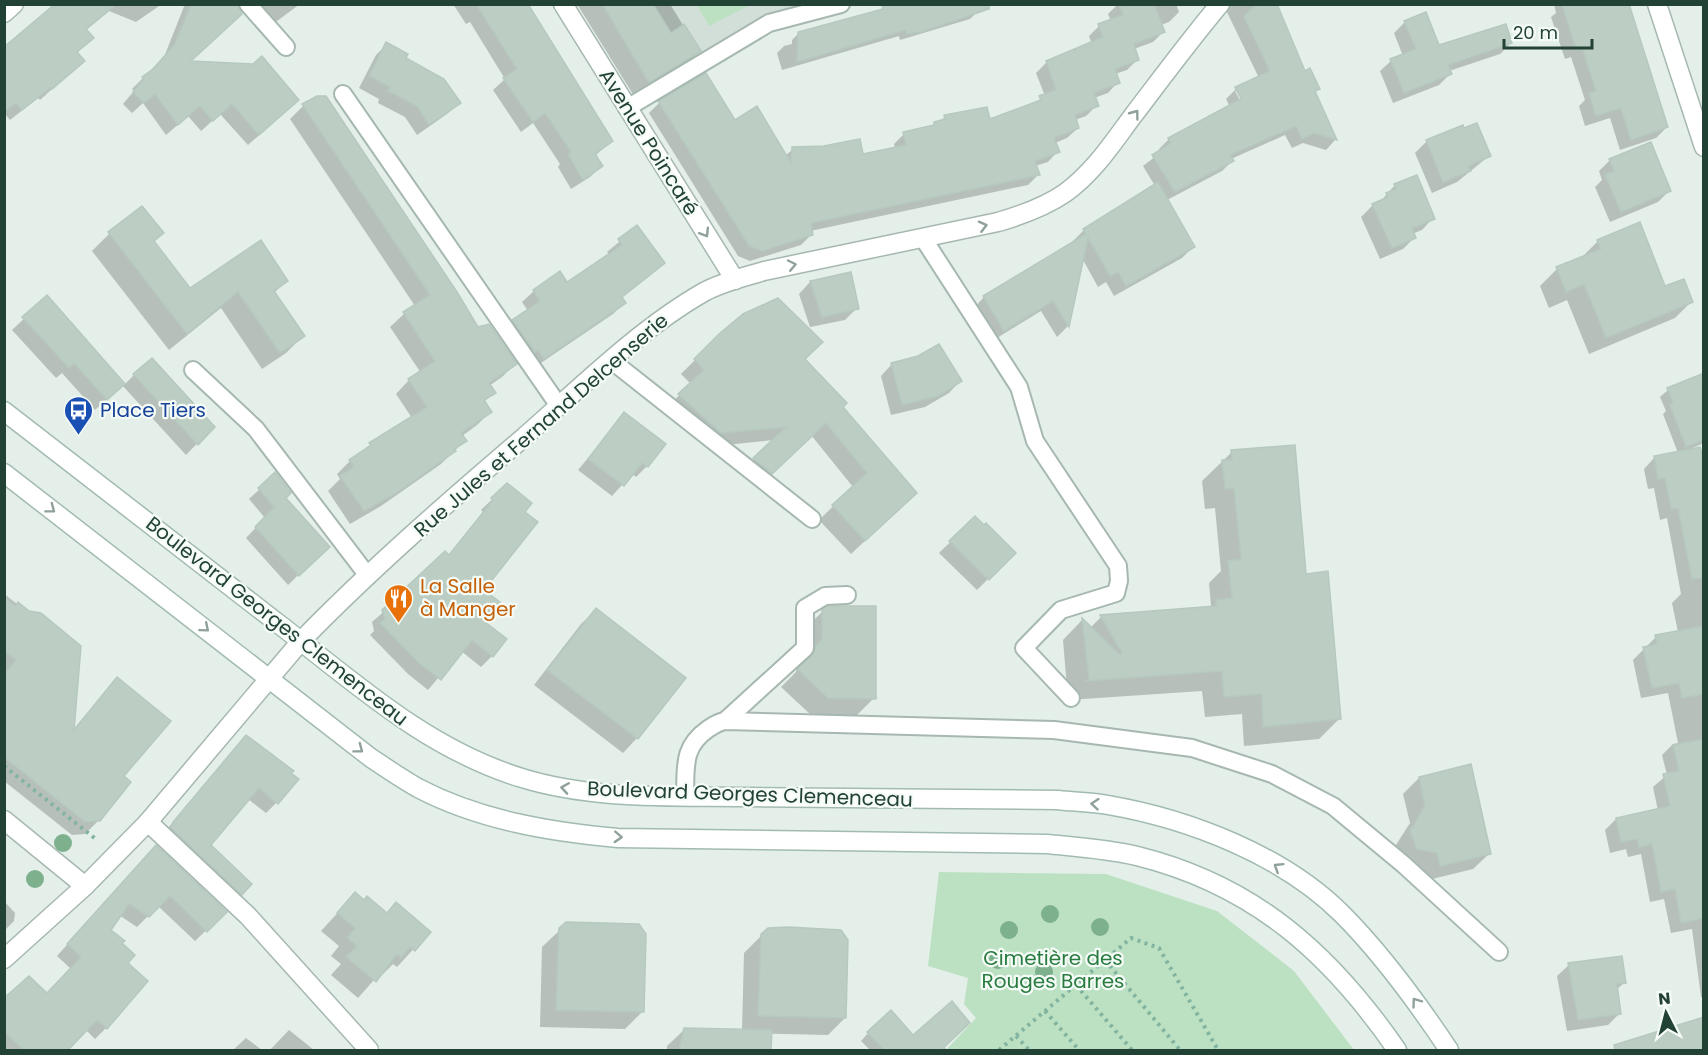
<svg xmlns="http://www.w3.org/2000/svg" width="1708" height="1055" viewBox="0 0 1708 1055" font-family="Poppins,sans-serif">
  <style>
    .built { fill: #d2dfd8 }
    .green { fill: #bce1c2 }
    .shadow { fill: #0003; fill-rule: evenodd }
    .building { fill: #bccdc4; stroke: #b6c9bf; stroke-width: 1.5 }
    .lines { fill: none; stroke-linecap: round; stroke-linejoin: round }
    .service-casing { stroke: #a6b8b0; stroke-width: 20 }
    .minor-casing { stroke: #a6b8b0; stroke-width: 21 }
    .secondary-casing { stroke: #a2bbb0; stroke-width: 21 }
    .path { stroke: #83b49f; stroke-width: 4; stroke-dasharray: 3 4.5; stroke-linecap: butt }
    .service { stroke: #fff; stroke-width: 16 }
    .minor { stroke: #fff; stroke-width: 18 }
    .secondary { stroke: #fff; stroke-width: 18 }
    .tree { fill: #7db08c }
    .oneway { stroke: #90a09a }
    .labels { text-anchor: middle; stroke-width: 4.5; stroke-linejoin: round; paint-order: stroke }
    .street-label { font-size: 20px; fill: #224236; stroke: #f5fbf7 }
    .transit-label { font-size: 20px; fill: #164399; stroke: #f5fbf7; text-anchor: start }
    .food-label { font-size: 20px; fill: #c56008; stroke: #f5fbf7; text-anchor: start }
    .park-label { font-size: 20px; fill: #297c40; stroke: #f5fbf7 }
  </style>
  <rect width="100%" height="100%" fill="#e4efe9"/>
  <path class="built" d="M 602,5 L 804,5 L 769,15 L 650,84 Z"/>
  <g class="green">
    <path d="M 697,5 L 750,5 L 709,26 Z"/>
    <path d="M 939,872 L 1106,874 L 1217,911 L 1294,971 L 1354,1050 L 946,1050 L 976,1018 L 964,1004 L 968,978 L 928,966 Z"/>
  </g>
  <g class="shadow">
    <path d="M 58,4 L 162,4 L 136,22 L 109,11 L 85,31 L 76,53 L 83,61 L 40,100 L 38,98 L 10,120 L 4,113 L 4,49 Z"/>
    <path d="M 185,4 L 238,4 L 188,62 L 286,111 L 248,145 L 220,114 L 201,131 L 188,116 L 166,135 L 143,103 L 132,113 L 123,104 L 134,91 L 132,89 L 164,57 Z"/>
    <path d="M 239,4 L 300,4 L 265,30 L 244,7 Z"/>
    <path d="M 453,4 L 526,4 L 611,141 L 595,156 L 601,166 L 590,177 L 571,189 L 558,167 L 560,164 L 533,123 L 521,132 L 493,90 L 505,79 L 470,22 L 466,24 Z"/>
    <path d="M 577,4 L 670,4 L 699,51 L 684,66 L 634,96 Z"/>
    <path d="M 912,4 L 991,4 L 976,10 L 977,12 L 970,19 L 900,40 L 899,36 L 782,70 L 777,53 L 784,46 L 792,44 L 792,40 L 799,33 Z"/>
    <path d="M 1118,4 L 1176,4 L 1179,12 L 1169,22 L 1161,25 L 1163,32 L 1153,42 L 1134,49 L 1138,59 L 1127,70 L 1115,74 L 1118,82 L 1108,93 L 1094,98 L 1097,105 L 1086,116 L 1075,120 L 1078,128 L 1067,138 L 1055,143 L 1058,151 L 1048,162 L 1035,166 L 1039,174 L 1028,185 L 810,231 L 811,235 L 801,245 L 750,261 L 738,256 L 649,113 L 659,103 L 734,122 L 785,156 L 793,149 L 862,155 L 895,149 L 894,144 L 904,134 L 930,128 L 945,117 L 989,121 L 1032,105 L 1045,96 L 1036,73 L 1047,62 L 1092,44 L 1089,36 L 1099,26 L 1111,21 L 1108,14 Z"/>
    <path d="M 1223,4 L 1272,4 L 1304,73 L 1318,89 L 1314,92 L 1335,140 L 1326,150 L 1303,143 L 1292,148 L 1285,135 L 1231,159 L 1232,161 L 1222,171 L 1167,200 L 1193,247 L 1182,258 L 1114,296 L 1106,282 L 1098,287 L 1082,258 L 1068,326 L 1057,337 L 1041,311 L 992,341 L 973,309 L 984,297 L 1073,243 L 1072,242 L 1084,230 L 1155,186 L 1143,166 L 1161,152 L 1159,149 L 1169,139 L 1230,107 L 1226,99 L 1236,89 L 1259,78 ZM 1235,91 L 1238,91 L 1245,105 L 1243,106 Z"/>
    <path d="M 1554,4 L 1627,4 L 1667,127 L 1656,138 L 1620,150 L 1610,118 L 1585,126 L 1579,106 L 1585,100 L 1571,57 L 1565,59 L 1551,17 L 1556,13 Z"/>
    <path d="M 1405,22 L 1439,46 L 1511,43 L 1500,54 L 1449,71 L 1450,74 L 1439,85 L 1393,103 L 1380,71 L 1391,61 L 1403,56 L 1394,33 Z"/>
    <path d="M 387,44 L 459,102 L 447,114 L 417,135 L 405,117 L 378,103 L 379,99 L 359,88 L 376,55 Z"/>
    <path d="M 317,97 L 478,329 L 515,364 L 502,377 L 489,386 L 494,392 L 484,402 L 490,412 L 477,425 L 462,436 L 465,441 L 451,454 L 441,464 L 381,506 L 350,524 L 328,491 L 340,479 L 337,474 L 350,461 L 370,445 L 412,418 L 396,394 L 409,380 L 421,373 L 390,327 L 404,314 L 415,306 L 290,119 L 303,106 Z"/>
    <path d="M 1427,141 L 1489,156 L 1457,182 L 1432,193 L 1415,153 Z"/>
    <path d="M 1610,160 L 1669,191 L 1658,202 L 1610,222 L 1595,187 L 1602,180 L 1599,171 Z"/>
    <path d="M 1395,185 L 1433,218 L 1422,230 L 1412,234 L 1414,238 L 1403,249 L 1380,259 L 1361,217 L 1372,206 L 1379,203 Z"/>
    <path d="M 637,227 L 663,263 L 621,298 L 624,303 L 613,314 L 532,369 L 502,333 L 513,321 L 528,311 L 522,302 L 534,291 L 567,284 L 610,255 L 607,252 Z"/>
    <path d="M 109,234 L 153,242 L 189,290 L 286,281 L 274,293 L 303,336 L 286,353 L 262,369 L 221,308 L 169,350 L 92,251 Z"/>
    <path d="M 1598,241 L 1664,288 L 1692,301 L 1675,318 L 1589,354 L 1567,300 L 1549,308 L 1540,286 L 1557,269 L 1580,259 Z"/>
    <path d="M 849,274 L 857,308 L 845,320 L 810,327 L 799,294 L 810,282 Z"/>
    <path d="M 47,297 L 124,385 L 134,375 L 213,427 L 186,455 L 122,385 L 95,410 L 62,373 L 56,378 L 12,330 Z"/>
    <path d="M 720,335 L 803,360 L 841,407 L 901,507 L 851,554 L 819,520 L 853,487 L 811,435 L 757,487 L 740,473 L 774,440 L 707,447 L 665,409 L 691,384 L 681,374 Z"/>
    <path d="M 892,364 L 960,381 L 949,393 L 925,407 L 891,415 L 881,376 Z"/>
    <path d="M 1704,375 L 1704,443 L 1690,449 L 1691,450 L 1701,448 L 1704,463 L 1704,997 L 1701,997 L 1692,929 L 1671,933 L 1664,899 L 1650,902 L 1641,854 L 1628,857 L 1626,849 L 1610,853 L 1605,830 L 1616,819 L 1658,811 L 1653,787 L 1667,775 L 1662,755 L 1673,744 L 1678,743 L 1668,693 L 1641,698 L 1633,660 L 1656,637 L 1678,632 L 1672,603 L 1681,594 L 1667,518 L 1660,520 L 1654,488 L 1648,489 L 1644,469 L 1655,457 L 1678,453 L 1663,414 L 1666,411 L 1660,397 L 1668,390 Z"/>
    <path d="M 625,414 L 647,466 L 636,477 L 632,474 L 612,496 L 578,470 Z"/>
    <path d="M 1232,452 L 1304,575 L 1339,719 L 1319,739 L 1244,746 L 1242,714 L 1205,717 L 1202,691 L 1068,700 L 1063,640 L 1082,620 L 1090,628 L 1101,617 L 1211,606 L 1209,583 L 1221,571 L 1215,508 L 1205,509 L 1202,481 Z"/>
    <path d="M 275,475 L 284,498 L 327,547 L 288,585 L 246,538 L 265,518 L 249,499 Z"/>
    <path d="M 507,485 L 523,512 L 482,591 L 479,620 L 492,656 L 481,667 L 461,651 L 428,690 L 408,674 L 370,635 L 374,631 L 372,622 L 448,556 L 483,512 L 481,510 Z"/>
    <path d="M 975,518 L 1014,553 L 977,590 L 939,553 Z"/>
    <path d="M 4,594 L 29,613 L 72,731 L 117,679 L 122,777 L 99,820 L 85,834 L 72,835 L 4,781 Z"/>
    <path d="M 596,610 L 637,738 L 623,753 L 534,685 L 581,624 Z"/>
    <path d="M 823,611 L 874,698 L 857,715 L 811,715 L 781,687 L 796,672 L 805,629 Z"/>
    <path d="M 236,748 L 276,803 L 266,813 L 248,799 L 209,845 L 241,894 L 231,905 L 163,834 Z"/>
    <path d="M 1419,778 L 1490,853 L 1473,869 L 1424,881 L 1421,869 L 1401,865 L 1394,848 L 1410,823 L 1403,794 Z"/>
    <path d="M 145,858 L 225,912 L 195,941 L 158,906 L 137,927 L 119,915 L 109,930 L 120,943 L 106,1028 L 95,1039 L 86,1030 L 69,1035 L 54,1050 L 4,1050 L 4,1000 L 46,995 L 71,969 L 57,956 Z"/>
    <path d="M 355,894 L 386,914 L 429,932 L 397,967 L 393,964 L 383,974 L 381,972 L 358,998 L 331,975 L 341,964 L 331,956 L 339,946 L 321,931 Z"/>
    <path d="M 4,901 L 15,913 L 14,921 L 4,931 Z"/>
    <path d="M 560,930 L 642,1012 L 625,1029 L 540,1027 L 542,947 Z"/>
    <path d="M 762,935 L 845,1018 L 828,1035 L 743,1033 L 742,1050 L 667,1050 L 667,1046 L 685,1029 L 742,1031 L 744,953 Z"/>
    <path d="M 1569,965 L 1624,983 L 1616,990 L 1619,1014 L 1608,1025 L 1567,1031 L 1557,976 Z"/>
    <path d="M 1704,1018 L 1704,1050 L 1631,1050 L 1645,1037 Z"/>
    <path d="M 289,1030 L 314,1050 L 270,1050 Z"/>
    <path d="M 868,1033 L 913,1037 L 944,1046 L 946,1049 L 944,1050 L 870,1050 L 861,1041 Z"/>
    <path d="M 246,1038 L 262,1050 L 233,1050 Z"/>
  </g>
  <g class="building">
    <path d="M 55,4 L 117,4 L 86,29 L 94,38 L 77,52 L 85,61 L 52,89 L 50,88 L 22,110 L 16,103 L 4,112 L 4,47 Z"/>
    <path d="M 191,4 L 238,4 L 242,14 L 191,61 L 253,64 L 262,56 L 299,100 L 259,135 L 232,104 L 213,121 L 200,106 L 178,125 L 155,94 L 144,103 L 133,92 L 144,79 L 142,77 L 153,69 L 175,44 Z"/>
    <path d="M 476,4 L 528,4 L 613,141 L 595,154 L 603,166 L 583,180 L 568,154 L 571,152 L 545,113 L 533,122 L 503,78 L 517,69 Z"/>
    <path d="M 602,4 L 653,4 L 671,33 L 684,24 L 701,51 L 649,83 Z"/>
    <path d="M 882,4 L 989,4 L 989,9 L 921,32 L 907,34 L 906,30 L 797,62 L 798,32 L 883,9 Z"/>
    <path d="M 1119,4 L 1154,4 L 1165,32 L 1134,44 L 1139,60 L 1115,69 L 1120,83 L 1094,93 L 1099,106 L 1075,115 L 1079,128 L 1054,138 L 1060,152 L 1035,161 L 1040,175 L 811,223 L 813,235 L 762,251 L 749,246 L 658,101 L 706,73 L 735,120 L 757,106 L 791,163 L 792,147 L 824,146 L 860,139 L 863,154 L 906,145 L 903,132 L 934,125 L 934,122 L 945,119 L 944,115 L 987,107 L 990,119 L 1041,100 L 1039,96 L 1056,90 L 1046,61 L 1103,37 L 1098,24 L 1123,15 Z"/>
    <path d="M 1256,4 L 1277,4 L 1305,71 L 1310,68 L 1320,89 L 1315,91 L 1337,140 L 1314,133 L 1302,139 L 1296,126 L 1230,155 L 1234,161 L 1175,192 L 1152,155 L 1171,143 L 1168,138 L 1241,99 L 1235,87 L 1270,71 L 1244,17 Z"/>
    <path d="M 1562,4 L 1629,4 L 1668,127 L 1631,140 L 1621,108 L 1596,116 L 1589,93 L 1596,91 L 1582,47 L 1576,49 Z"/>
    <path d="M 1426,12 L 1439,45 L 1506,24 L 1512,43 L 1448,65 L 1452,74 L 1404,93 L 1390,59 L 1416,49 L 1404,21 Z"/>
    <path d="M 386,42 L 408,54 L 406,58 L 444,79 L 461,103 L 429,125 L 417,106 L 388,91 L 390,87 L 369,76 Z"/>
    <path d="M 317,96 L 326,96 L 457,292 L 478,327 L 489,324 L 517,364 L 489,383 L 496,393 L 484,400 L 492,412 L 461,433 L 467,441 L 454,449 L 456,451 L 396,493 L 364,511 L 340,476 L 354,467 L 349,460 L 371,445 L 369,443 L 427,407 L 408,379 L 435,361 L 403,312 L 430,295 L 302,104 Z"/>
    <path d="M 1477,123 L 1491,156 L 1468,166 L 1471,171 L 1443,182 L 1426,140 L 1463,125 L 1464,128 Z"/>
    <path d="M 1651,142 L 1671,191 L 1621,212 L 1605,175 L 1614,171 L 1609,159 Z"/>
    <path d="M 1417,175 L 1435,219 L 1412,228 L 1416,238 L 1392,248 L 1372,204 L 1388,197 L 1386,193 L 1396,189 L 1394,184 Z"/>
    <path d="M 1158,182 L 1195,247 L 1126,286 L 1118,272 L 1110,276 L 1088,238 L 1069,327 L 1053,301 L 1004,331 L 983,296 L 1086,234 L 1083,229 Z"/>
    <path d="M 142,206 L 164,233 L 154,241 L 190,288 L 261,240 L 288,281 L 274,291 L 305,336 L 280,353 L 238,292 L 187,334 L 108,232 Z"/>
    <path d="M 1640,222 L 1665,286 L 1684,279 L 1693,302 L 1606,338 L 1584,284 L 1566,292 L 1556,267 L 1601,249 L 1597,240 Z"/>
    <path d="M 637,225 L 665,263 L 622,297 L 626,303 L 544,359 L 538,350 L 535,352 L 512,320 L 540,301 L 533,290 L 560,271 L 567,282 L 622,245 L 618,239 Z"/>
    <path d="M 851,272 L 859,309 L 822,317 L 810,281 Z"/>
    <path d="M 47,295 L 125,384 L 107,400 L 74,363 L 69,368 L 22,317 Z"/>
    <path d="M 778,298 L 823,342 L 805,359 L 847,403 L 843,407 L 917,493 L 865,541 L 832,505 L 867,473 L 826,423 L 772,474 L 753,458 L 786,427 L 721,433 L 678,394 L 704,370 L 694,359 L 719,334 L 743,314 Z"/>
    <path d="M 939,344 L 962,381 L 938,396 L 902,405 L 891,363 L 918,356 Z"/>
    <path d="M 152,358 L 215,427 L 198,445 L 133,374 Z"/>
    <path d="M 1704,373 L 1704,440 L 1686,447 L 1670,405 L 1673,403 L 1667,388 Z"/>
    <path d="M 624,412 L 666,444 L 648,467 L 642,463 L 624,486 L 588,459 Z"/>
    <path d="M 1295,445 L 1306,574 L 1328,571 L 1341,719 L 1263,727 L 1262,694 L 1224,697 L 1222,671 L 1085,681 L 1089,679 L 1082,618 L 1120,655 L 1122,653 L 1100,615 L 1216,606 L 1216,600 L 1232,598 L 1228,561 L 1241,559 L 1234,488 L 1225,489 L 1222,460 L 1232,460 L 1231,450 Z"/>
    <path d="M 1700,447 L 1704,464 L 1704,578 L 1692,579 L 1678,508 L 1671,509 L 1665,478 L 1658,479 L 1654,456 Z"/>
    <path d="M 275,472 L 291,493 L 286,498 L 330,547 L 299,576 L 255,527 L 274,507 L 258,488 Z"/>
    <path d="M 507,483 L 532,503 L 525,512 L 538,522 L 484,590 L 500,602 L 481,619 L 507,639 L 493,657 L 472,640 L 441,680 L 419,663 L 380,623 L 385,619 L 382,610 L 445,551 L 449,555 L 493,500 L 491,498 Z"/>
    <path d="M 975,516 L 984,525 L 986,523 L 1016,553 L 989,580 L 949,541 Z"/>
    <path d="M 4,596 L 15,606 L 18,602 L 29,611 L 41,613 L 81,646 L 74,730 L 117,677 L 171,721 L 124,776 L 131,782 L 100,821 L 85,822 L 4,757 L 4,674 L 16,660 L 4,651 Z"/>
    <path d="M 828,606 L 876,606 L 876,699 L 828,698 L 797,669 L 812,655 L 816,646 L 822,639 L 822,610 Z"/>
    <path d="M 596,608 L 686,678 L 638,739 L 547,670 Z"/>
    <path d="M 1704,626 L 1704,694 L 1682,698 L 1679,683 L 1652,688 L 1643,647 L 1657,644 L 1655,635 Z"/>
    <path d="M 246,735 L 294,771 L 291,773 L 299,779 L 278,804 L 259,788 L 211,845 L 252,884 L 242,895 L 171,828 L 173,822 Z"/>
    <path d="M 1704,739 L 1704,918 L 1681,923 L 1675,889 L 1661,892 L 1652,844 L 1639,847 L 1637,839 L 1621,842 L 1616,818 L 1670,806 L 1663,774 L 1679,771 L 1673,745 Z"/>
    <path d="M 1471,764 L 1491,854 L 1440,866 L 1437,853 L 1417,849 L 1410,831 L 1425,806 L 1419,777 Z"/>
    <path d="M 156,845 L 227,912 L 207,932 L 170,896 L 149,917 L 129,904 L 111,930 L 125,941 L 122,943 L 135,955 L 128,963 L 148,981 L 107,1029 L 97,1020 L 68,1050 L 24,1050 L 4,1032 L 4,998 L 29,976 L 47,993 L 81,957 L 67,944 Z"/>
    <path d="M 355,892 L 364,900 L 367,896 L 387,913 L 396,902 L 431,932 L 415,951 L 410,947 L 401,958 L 397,954 L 376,982 L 346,957 L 357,946 L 347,938 L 355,928 L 337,913 Z"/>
    <path d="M 566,922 L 639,924 L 646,934 L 644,1012 L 556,1010 L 559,928 Z"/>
    <path d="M 788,927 L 841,930 L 848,940 L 846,1018 L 758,1016 L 761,934 L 768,928 Z"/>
    <path d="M 1622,956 L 1626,983 L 1617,984 L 1621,1014 L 1578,1020 L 1568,963 Z"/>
    <path d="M 952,1001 L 970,1023 L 941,1050 L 884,1050 L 867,1032 L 891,1010 L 913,1035 Z"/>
    <path d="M 1704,1017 L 1704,1050 L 1615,1050 L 1614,1045 Z"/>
    <path d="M 684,1028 L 772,1030 L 771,1050 L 679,1050 Z"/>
  </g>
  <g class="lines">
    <defs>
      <g id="service">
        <path d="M 248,4 L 286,47"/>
        <path d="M 343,94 L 559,406"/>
        <path d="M 627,108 L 769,23 L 841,4"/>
        <path d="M 923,238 L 1019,387 L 1035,441 L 1118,566 L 1119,581 L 1116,593 L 1061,610 L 1024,648 L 1071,698"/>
        <path d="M 612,361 L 812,519"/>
        <path d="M 193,370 L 256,429 L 368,576"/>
        <path d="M 725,721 L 805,648 L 805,608 L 825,596 L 847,595"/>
        <path d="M 685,796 C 686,767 682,747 708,729 C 714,725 718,722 725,721 L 1054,730 L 1192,748 L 1272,774 L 1333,806 L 1403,864 L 1499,952"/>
      </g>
      <g id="minor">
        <path d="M 563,4 L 735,280"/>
        <path d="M 1657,4 L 1704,147"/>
        <path d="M 4,13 L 14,4"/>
        <path d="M 4,820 L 85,886"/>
        <path d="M 148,822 L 248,916 L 369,1050"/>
        <path d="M 4,959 L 85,886 L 148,822 L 301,641 C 371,569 447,503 523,438 C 579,389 639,329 704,292 C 722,282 744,277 764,271 L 998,222 C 1022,215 1045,207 1065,193 C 1093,173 1112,144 1132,117 C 1161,79 1189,41 1220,4"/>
      </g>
      <g id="secondary">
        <path d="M 4,411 C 95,481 185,551 275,621 C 353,681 426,749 522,778 C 593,800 672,796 745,797 C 849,798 954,799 1058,800 C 1074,802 1092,802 1108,805 C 1189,819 1283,855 1342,914 C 1383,955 1417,1002 1449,1050"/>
        <path d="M 4,473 L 371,758 C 386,768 402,779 418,788 C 479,820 550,832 618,838 L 1047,844 C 1077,847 1108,849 1137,856 C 1254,885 1330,953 1397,1050"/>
      </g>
    </defs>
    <use href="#service" class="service-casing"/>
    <use href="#minor" class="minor-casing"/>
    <use href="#secondary" class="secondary-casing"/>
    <g class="path">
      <path d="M 4,766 L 97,840"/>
      <path d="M 1105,960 L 1180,1050"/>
      <path d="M 1076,985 L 1132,1050"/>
      <path d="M 1045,1011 L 1079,1050"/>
      <path d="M 1016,1036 L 1029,1050"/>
      <path d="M 999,1050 L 1131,938 L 1159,948 L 1218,1050"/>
    </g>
    <use href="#service" class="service"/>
    <use href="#minor" class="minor"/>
    <use href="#secondary" class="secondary"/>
  </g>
  <g class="tree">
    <circle cx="63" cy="843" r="9"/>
    <circle cx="35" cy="879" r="9"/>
    <circle cx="1050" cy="914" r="9"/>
    <circle cx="1100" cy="927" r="9"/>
    <circle cx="1009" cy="930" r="9"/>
    <circle cx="998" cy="960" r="9"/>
    <circle cx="1044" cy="972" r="9"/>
  </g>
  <defs><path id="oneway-chevron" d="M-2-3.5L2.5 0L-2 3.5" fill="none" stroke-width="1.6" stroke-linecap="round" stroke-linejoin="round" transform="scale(1.5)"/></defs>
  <g class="oneway">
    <use href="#oneway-chevron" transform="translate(1135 114) rotate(-53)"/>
    <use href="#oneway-chevron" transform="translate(983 226) rotate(-14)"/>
    <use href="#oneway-chevron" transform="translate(705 233) rotate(58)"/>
    <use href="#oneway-chevron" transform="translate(792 265) rotate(-12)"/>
    <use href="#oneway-chevron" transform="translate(51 509) rotate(37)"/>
    <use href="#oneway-chevron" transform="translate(205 628) rotate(40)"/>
    <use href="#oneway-chevron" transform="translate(359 749) rotate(37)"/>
    <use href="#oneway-chevron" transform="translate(565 788) rotate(-171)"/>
    <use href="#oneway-chevron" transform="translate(1095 804) rotate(-175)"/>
    <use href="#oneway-chevron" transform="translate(618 837) rotate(3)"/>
    <use href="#oneway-chevron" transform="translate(1278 867) rotate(-148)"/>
    <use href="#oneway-chevron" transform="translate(1416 1002) rotate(-126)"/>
  </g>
  <defs>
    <symbol id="bus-pin" viewBox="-11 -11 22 30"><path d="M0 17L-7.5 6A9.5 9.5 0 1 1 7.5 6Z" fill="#1a4fb4" stroke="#f5fbf7"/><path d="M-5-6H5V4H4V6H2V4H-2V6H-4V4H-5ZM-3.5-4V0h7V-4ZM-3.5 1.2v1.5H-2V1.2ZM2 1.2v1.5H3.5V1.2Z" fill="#fff"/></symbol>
    <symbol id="restaurant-pin" viewBox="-11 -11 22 30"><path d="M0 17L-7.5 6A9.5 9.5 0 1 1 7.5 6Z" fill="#e8710a" stroke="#f5fbf7"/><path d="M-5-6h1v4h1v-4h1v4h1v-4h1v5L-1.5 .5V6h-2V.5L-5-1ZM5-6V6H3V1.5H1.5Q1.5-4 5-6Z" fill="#fff"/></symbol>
  </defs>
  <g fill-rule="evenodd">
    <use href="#bus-pin" x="62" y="394" width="33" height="45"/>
    <use href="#restaurant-pin" x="382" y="582" width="33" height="45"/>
  </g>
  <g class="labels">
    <g class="street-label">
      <text transform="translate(649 142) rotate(58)" y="7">Avenue Poincaré</text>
      <text transform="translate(541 425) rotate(-41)" y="7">Rue Jules et Fernand Delcenserie</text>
      <text transform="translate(277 621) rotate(38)" y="7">Boulevard Georges Clemenceau</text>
      <text transform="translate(750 794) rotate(2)" y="7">Boulevard Georges Clemenceau</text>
    </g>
    <g class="transit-label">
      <text x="100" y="417">Place Tiers</text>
    </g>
    <g class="food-label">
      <text x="420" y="593">La Salle<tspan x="420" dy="23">à Manger</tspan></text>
    </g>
    <g class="park-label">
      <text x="1053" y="965">Cimetière des<tspan x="1053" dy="23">Rouges Barres</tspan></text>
    </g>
  </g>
  <rect width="1708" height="1055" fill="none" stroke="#224236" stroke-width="12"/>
  <g transform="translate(1666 1013) rotate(354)" stroke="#f5fbf7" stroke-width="4.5" paint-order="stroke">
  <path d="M0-4.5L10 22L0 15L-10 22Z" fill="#224236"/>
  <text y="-9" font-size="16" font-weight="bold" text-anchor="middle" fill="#224236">N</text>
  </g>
  <path d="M1504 39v9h88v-9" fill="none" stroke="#224236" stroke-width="3"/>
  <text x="1513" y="39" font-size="18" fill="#224236" stroke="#f5fbf7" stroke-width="4.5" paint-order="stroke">20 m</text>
</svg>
